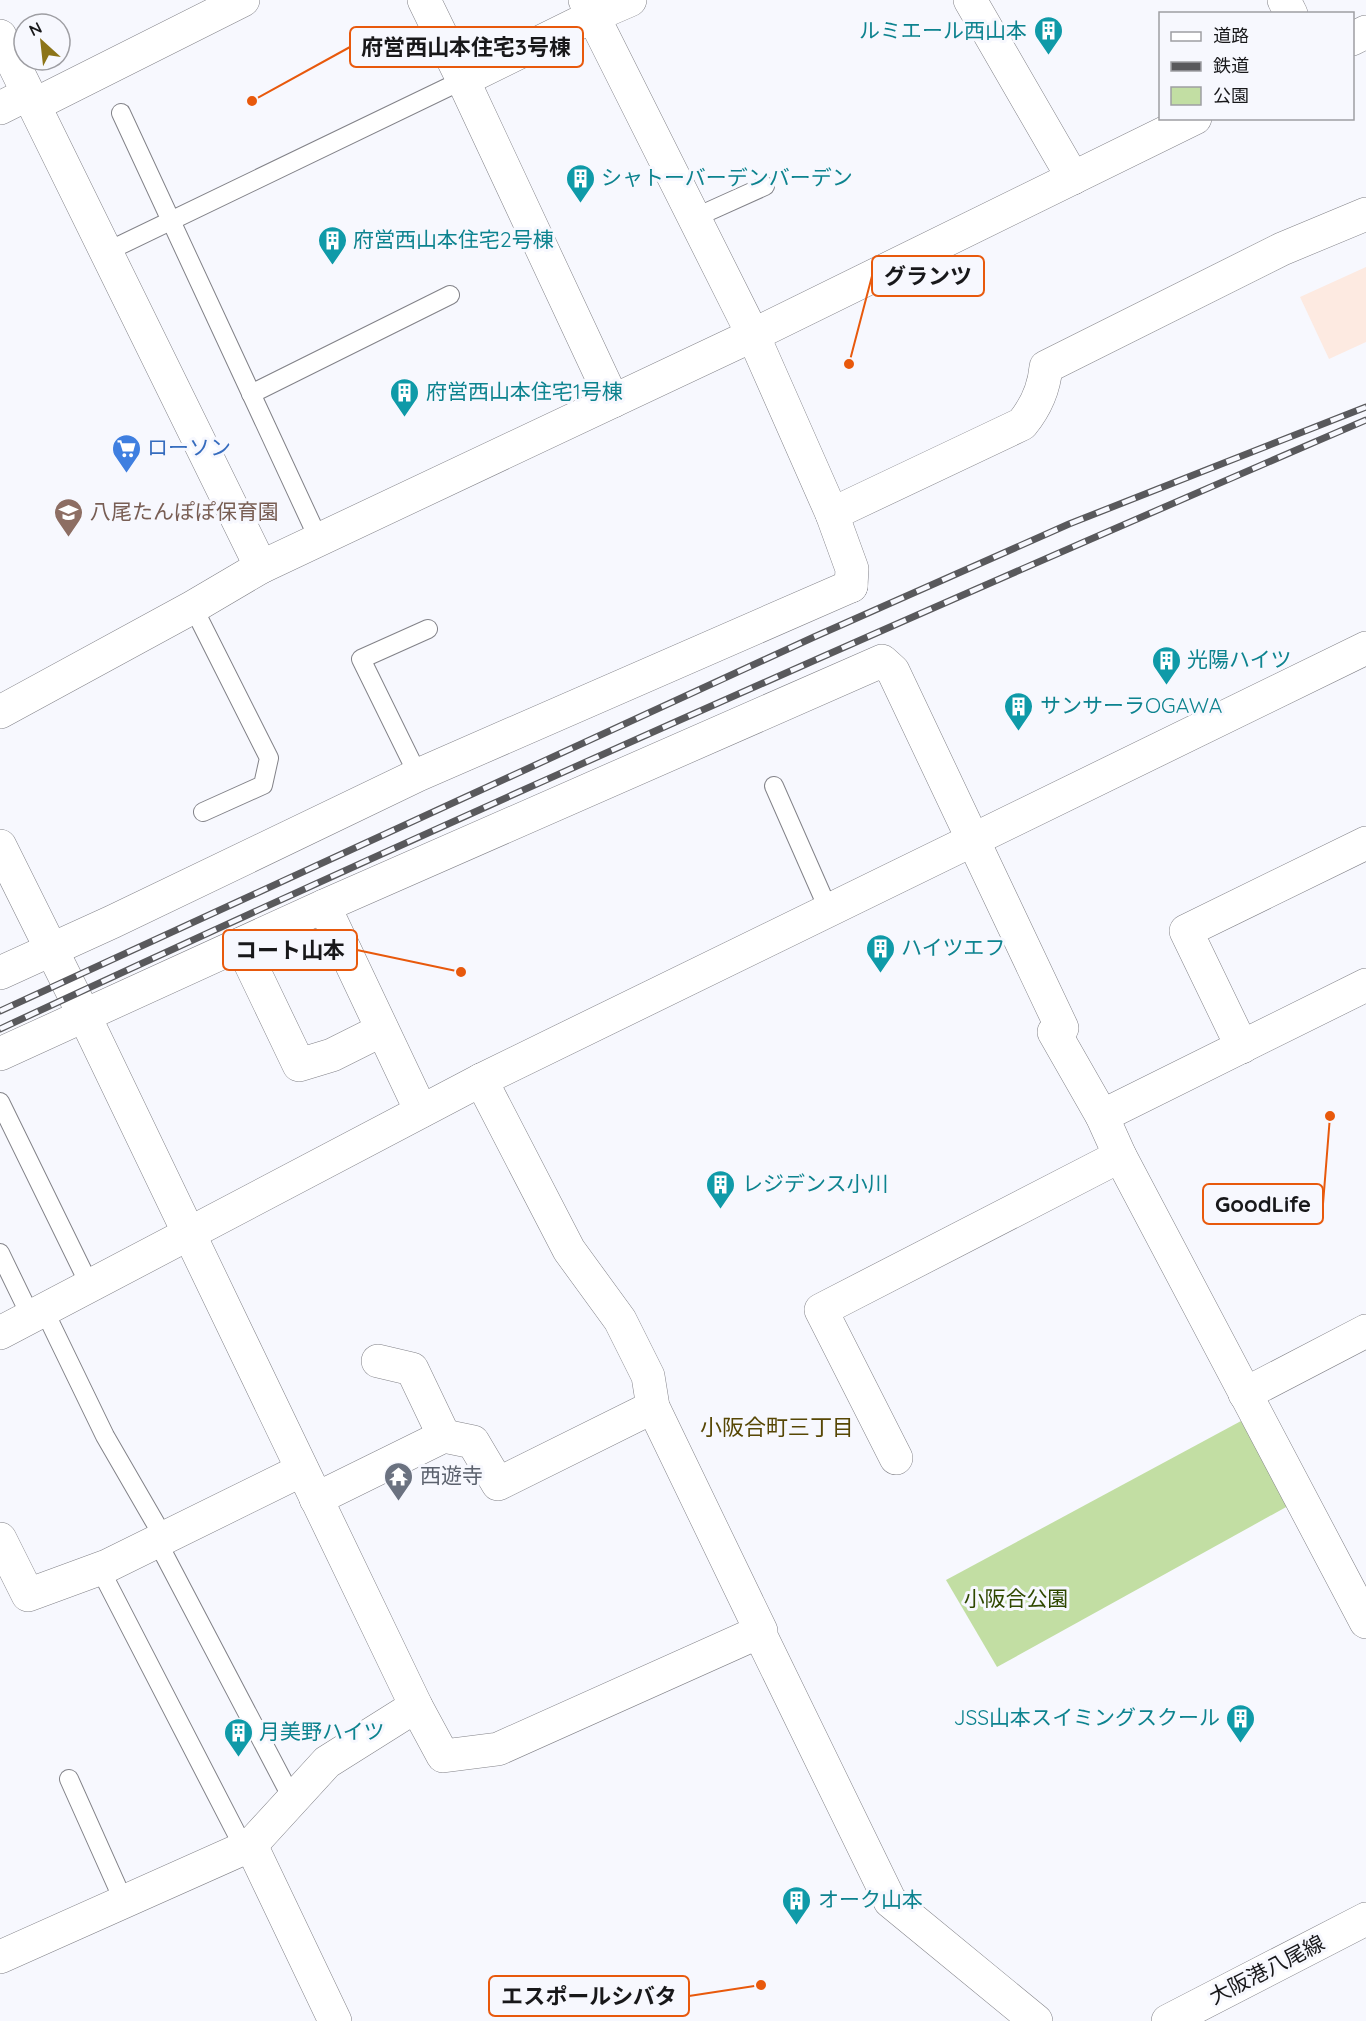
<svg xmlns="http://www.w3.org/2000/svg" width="1366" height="2021" viewBox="0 0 1366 2021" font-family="Quicksand,'Noto Sans JP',sans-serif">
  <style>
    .industrial { fill: #fdeae1 }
    .green { fill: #c2dea3 }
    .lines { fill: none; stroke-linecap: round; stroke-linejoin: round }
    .lane-casing { stroke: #828288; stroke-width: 20 }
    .street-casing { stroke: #828288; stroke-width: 34 }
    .secondary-casing { stroke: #828288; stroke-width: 34 }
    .primary-casing { stroke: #828288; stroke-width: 34 }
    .lane { stroke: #fff; stroke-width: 18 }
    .street { stroke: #fff; stroke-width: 33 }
    .secondary { stroke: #fff; stroke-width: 33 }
    .primary { stroke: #fff; stroke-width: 33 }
    .rail-casing { stroke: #59595c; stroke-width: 7 }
    .rail { stroke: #f7f8fe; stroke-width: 4.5; stroke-dasharray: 14; stroke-linecap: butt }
    .labels { text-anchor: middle; stroke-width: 6; stroke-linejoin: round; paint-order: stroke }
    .culture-label { font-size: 21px; fill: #0d838f; stroke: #f7f8fe; text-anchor: start }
    .shop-label { font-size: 21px; fill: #366cbe; stroke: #f7f8fe; text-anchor: start }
    .education-label { font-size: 21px; fill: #785e54; stroke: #f7f8fe; text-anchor: start }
    .worship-label { font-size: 21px; fill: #5b616d; stroke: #f7f8fe; text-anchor: start }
    .park-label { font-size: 21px; fill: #2f4800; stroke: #f7f8fe }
    .street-label { font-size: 21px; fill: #18181a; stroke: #f7f8fe }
    .neighbourhood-label { font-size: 22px; fill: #574705; stroke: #f7f8fe }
    .leader { fill: none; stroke: #e8590c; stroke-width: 2 }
    .callout-dot { fill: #e8590c; stroke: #f7f8fe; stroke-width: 2 }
    .callout { fill: #f7f8fe; stroke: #e8590c; stroke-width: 2 }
    .callout-label { font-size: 22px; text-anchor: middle; font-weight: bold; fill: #18181a }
  </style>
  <rect width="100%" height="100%" fill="#f7f8fe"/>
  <path class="industrial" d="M 1366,267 L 1366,342 L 1329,359 L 1300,297 Z"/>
  <path class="green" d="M 1241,1421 L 1288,1506 L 997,1667 L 946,1580 Z"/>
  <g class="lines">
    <defs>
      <g id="lane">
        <path d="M 121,113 L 319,540"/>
        <path d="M 694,218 L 765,186"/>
        <path d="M 106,252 L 463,80"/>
        <path d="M 251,394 L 450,295"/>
        <path d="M 193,607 L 269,758 L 263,785 L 203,812"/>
        <path d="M 418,775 L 361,659 L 428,629"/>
        <path d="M 774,786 L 829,911"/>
        <path d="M 0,1102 L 90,1286"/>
        <path d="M 0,1253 L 31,1317"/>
        <path d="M 44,1310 L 105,1436 L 164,1538"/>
        <path d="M 157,1541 L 293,1800"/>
        <path d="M 100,1569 L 244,1848"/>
        <path d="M 69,1779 L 124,1902"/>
      </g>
      <g id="street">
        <path d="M 424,0 L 463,80 L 593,16 L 630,0"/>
        <path d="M 585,0 L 753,335 L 832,514 L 852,569 L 851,586"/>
        <path d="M 970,0 L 1073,178"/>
        <path d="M 1284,0 L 1291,14"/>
        <path d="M 0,36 L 261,567"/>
        <path d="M 1352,39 L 1366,32"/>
        <path d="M 463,80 L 613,401"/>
        <path d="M 34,105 L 243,0"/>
        <path d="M 0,108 L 28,94"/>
        <path d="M 832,514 L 1022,424 C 1036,407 1044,389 1046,367 L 1282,249 L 1366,214"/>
        <path d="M 0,712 L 193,607 L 261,567 L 753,335 L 1195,118"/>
        <path d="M 0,846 L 84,1015 L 416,1706 L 443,1756 L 498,1749 L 759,1632"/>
        <path d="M 324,906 L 421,1111"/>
        <path d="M 241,944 L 299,1065 L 332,1055 L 382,1030"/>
        <path d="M 1242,1047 L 1186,931 L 1366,843"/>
        <path d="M 0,1054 L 324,906 L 882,661 L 893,671 L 1062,1028 L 1054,1032 L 1102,1116 L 1120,1156 L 1366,1622"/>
        <path d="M 481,1080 L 569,1250 L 620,1320 L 648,1376 L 653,1407 L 761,1631 L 759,1632 L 890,1901 L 1036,2021"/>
        <path d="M 1102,1116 L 1366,985"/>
        <path d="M 0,1333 L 481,1080 L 1366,648"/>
        <path d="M 378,1361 L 412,1369 L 444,1436"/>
        <path d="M 1245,1394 L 1366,1331"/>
        <path d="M 896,1458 L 821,1310 L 1120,1156"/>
        <path d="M 316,1499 L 444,1436 L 473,1442 L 498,1484 L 653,1407"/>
        <path d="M 0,1539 L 28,1595 L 107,1566 L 302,1470"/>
        <path d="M 251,1845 L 335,2021"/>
        <path d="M 0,1957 L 251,1845 L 327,1762 L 416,1706"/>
      </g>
      <path id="secondary" d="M 0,973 L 112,922 L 418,775 L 851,586"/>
      <path id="primary" d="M 1168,2021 L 1366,1919"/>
    </defs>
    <use href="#lane" class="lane-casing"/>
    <use href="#street" class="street-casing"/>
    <use href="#secondary" class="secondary-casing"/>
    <use href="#primary" class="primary-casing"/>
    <use href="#lane" class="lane"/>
    <use href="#street" class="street"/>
    <use href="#secondary" class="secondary"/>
    <use href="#primary" class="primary"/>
    <defs>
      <g id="rail">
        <path d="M 0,1011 L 814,637 L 1069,524 L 1366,407"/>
        <path d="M 0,1029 C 452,819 908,617 1366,420"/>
      </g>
    </defs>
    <use href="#rail" class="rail-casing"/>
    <use href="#rail" class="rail"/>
  </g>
  <defs>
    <symbol id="building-pin" viewBox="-11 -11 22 30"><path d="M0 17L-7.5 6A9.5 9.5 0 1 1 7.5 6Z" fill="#0f9aa8" stroke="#f7f8fe"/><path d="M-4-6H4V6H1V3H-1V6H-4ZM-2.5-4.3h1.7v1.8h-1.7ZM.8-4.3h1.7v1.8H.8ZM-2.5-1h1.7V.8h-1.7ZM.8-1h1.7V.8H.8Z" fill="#fff"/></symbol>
    <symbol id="supermarket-pin" viewBox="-11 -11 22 30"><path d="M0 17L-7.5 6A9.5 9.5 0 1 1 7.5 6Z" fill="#3f7fe0" stroke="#f7f8fe"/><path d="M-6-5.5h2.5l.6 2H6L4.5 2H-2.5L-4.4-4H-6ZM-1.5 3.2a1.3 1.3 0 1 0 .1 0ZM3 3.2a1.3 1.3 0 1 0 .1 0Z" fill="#fff"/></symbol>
    <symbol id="school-pin" viewBox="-11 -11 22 30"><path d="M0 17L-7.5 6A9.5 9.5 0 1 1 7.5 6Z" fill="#8d6e63" stroke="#f7f8fe"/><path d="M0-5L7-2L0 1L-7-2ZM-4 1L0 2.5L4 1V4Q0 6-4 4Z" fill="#fff"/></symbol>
    <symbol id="temple-pin" viewBox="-11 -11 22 30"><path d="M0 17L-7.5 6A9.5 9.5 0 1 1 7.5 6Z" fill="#6b7280" stroke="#f7f8fe"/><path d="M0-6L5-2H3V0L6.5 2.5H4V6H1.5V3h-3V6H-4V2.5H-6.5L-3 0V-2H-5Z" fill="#fff"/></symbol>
  </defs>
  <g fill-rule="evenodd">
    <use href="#building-pin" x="1032" y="14" width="33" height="45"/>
    <use href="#building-pin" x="564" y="162" width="33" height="45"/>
    <use href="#building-pin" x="316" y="224" width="33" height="45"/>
    <use href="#building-pin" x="388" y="376" width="33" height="45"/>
    <use href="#supermarket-pin" x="110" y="432" width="33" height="45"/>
    <use href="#school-pin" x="52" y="496" width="33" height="45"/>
    <use href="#building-pin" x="1150" y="644" width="33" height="45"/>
    <use href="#building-pin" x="1002" y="690" width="33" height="45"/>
    <use href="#building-pin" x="864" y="932" width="33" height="45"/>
    <use href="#building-pin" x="704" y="1168" width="33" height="45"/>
    <use href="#temple-pin" x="382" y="1460" width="33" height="45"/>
    <use href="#building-pin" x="1224" y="1702" width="33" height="45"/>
    <use href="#building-pin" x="222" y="1716" width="33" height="45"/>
    <use href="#building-pin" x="780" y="1884" width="33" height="45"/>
  </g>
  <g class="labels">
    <g class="culture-label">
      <text x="1027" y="38" text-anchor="end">ルミエール西山本</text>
      <text x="601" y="185">シャトーバーデンバーデン</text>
      <text x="353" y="247">府営西山本住宅2号棟</text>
      <text x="426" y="399">府営西山本住宅1号棟</text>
      <text x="1187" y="667">光陽ハイツ</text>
      <text x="1040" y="713">サンサーラOGAWA</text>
      <text x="901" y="955">ハイツエフ</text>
      <text x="742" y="1191">レジデンス小川</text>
      <text x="1220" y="1725" text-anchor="end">JSS山本スイミングスクール</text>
      <text x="259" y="1739">月美野ハイツ</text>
      <text x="818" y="1907">オーク山本</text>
    </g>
    <g class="shop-label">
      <text x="147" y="455">ローソン</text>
    </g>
    <g class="education-label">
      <text x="90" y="519">八尾たんぽぽ保育園</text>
    </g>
    <g class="worship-label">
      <text x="420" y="1483">西遊寺</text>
    </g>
    <g class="park-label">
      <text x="1016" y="1606">小阪合公園</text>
    </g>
    <g class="street-label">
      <text transform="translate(1267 1970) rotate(-27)" y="7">大阪港八尾線</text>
    </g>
    <g class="neighbourhood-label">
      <text x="777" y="1435">小阪合町三丁目</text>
    </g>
  </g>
  <path class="leader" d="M252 101L350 47M849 364L872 276M461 972L357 950M1330 1116L1323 1204M761 1985L689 1996"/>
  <g class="callout-dot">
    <circle cx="252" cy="101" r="6"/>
    <circle cx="849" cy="364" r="6"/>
    <circle cx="461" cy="972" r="6"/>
    <circle cx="1330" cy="1116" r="6"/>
    <circle cx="761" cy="1985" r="6"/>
  </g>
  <g class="callout">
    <rect x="350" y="27" width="233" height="40" rx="6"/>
    <rect x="872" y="256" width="112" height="40" rx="6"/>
    <rect x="223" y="930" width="134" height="40" rx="6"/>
    <rect x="1203" y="1184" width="120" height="40" rx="6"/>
    <rect x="489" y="1976" width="200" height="40" rx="6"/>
  </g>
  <g class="callout-label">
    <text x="466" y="55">府営西山本住宅3号棟</text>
    <text x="928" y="284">グランツ</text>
    <text x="290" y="958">コート山本</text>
    <text x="1263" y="1212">GoodLife</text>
    <text x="589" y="2004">エスポールシバタ</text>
  </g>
  <rect x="1159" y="12" width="195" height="108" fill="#f7f8fe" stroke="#9e9ea3" stroke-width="1.5"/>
  <rect x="1171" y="32" width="30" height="9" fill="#ffffff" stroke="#9e9ea3" stroke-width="1.5"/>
  <text x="1213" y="42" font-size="18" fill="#18181a">道路</text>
  <rect x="1171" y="62" width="30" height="9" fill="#59595c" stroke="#9e9ea3" stroke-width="1.5"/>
  <text x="1213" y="72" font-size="18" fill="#18181a">鉄道</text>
  <rect x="1171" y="87" width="30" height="18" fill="#c2dea3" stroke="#9e9ea3" stroke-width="1.5"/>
  <text x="1213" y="102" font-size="18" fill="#18181a">公園</text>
  <g transform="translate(42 42) rotate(333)"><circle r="28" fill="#f7f8fe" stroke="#9e9ea3" stroke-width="1.5"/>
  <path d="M0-4.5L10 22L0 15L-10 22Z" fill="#8c7418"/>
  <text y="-9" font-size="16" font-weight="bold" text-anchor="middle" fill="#18181a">N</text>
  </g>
</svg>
